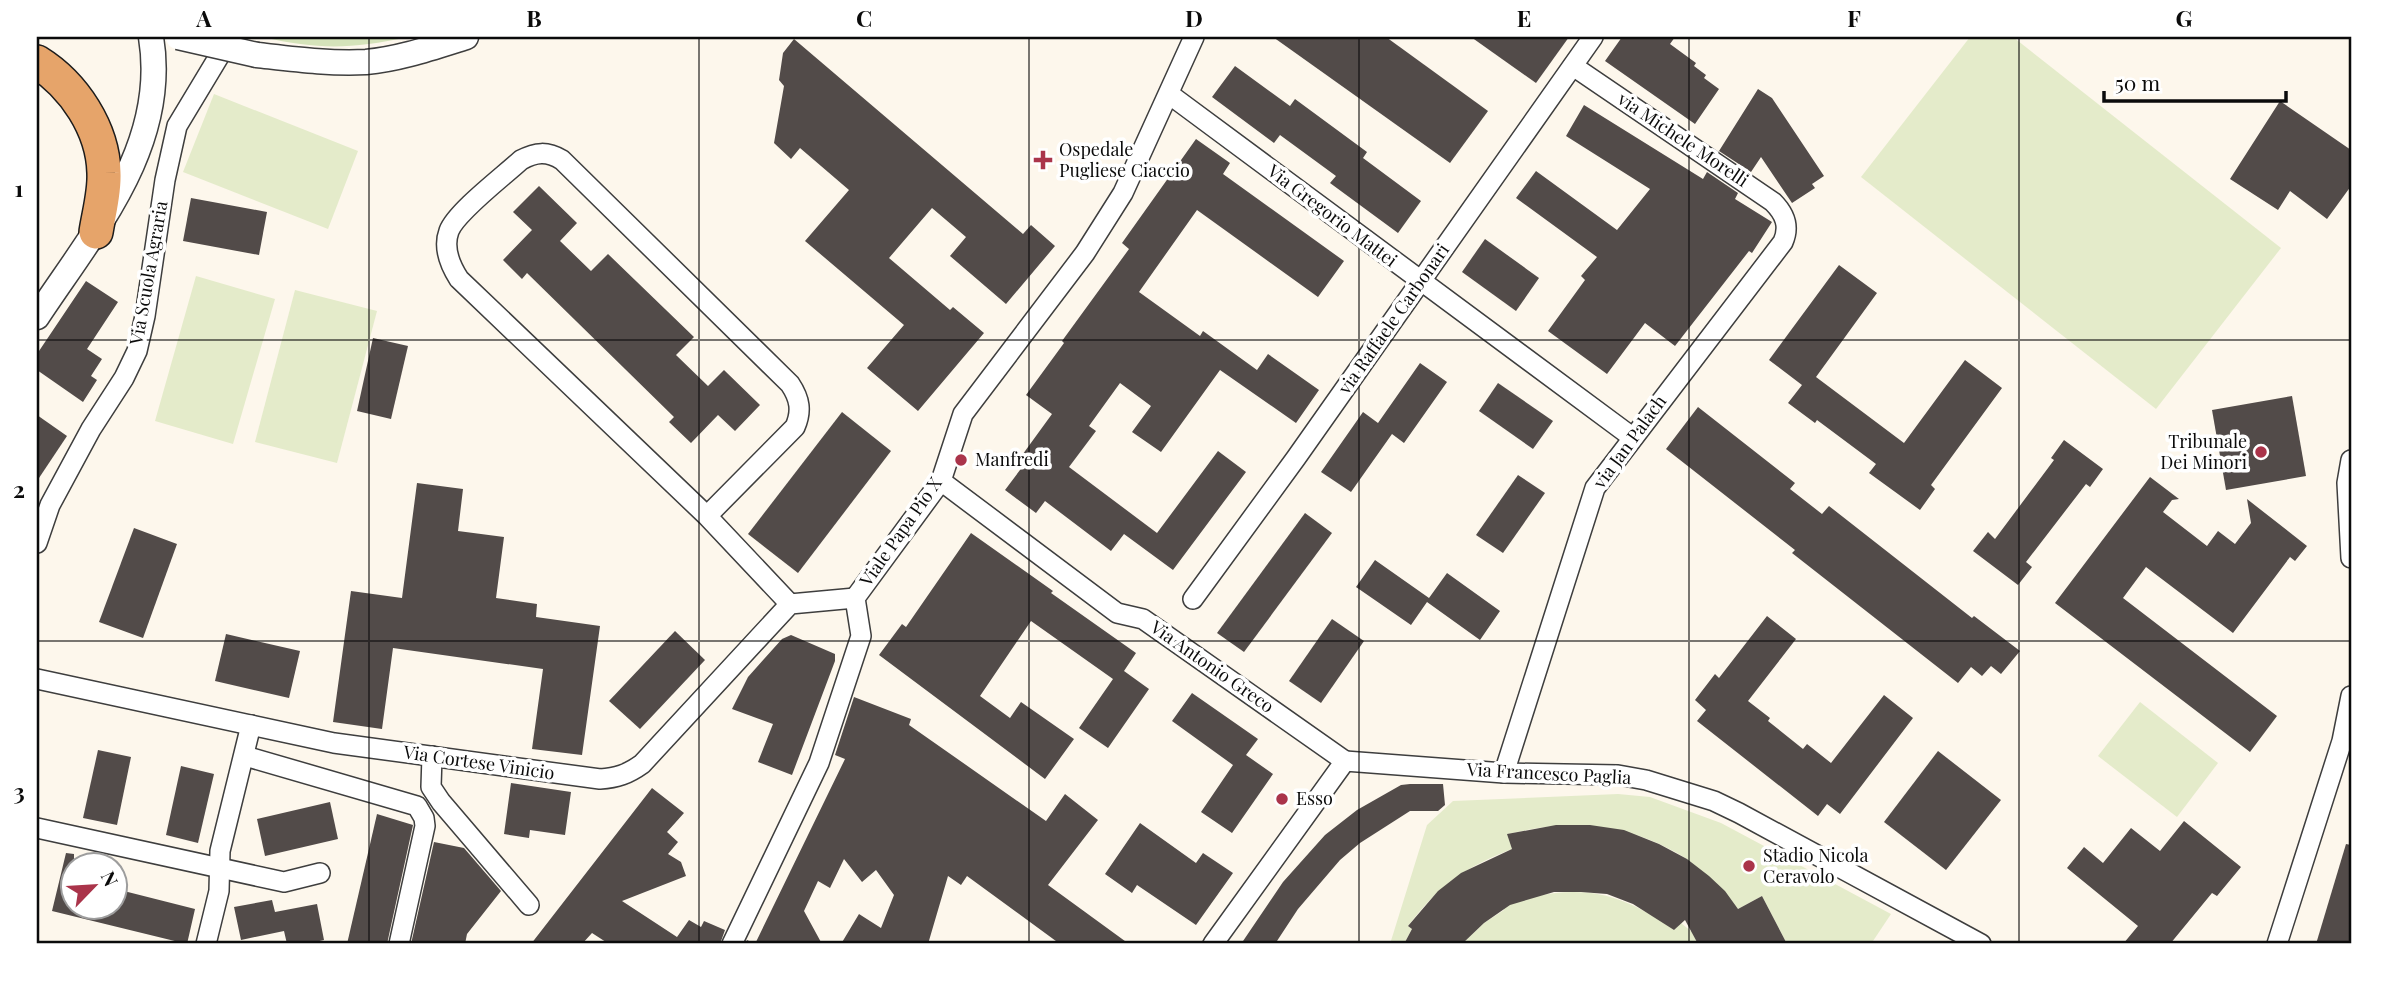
<svg xmlns="http://www.w3.org/2000/svg" width="2388" height="981" viewBox="0 0 2388 981" font-family="'Playfair Display',serif">
  <style>
    .green { fill: #d5e3ba }
    .pitch { fill: #e4ebca }
    .building { fill: #524b49 }
    .lines { fill: none; stroke-linecap: round; stroke-linejoin: round }
    .minor-casing { stroke: #3e3e3e; stroke-width: 22 }
    .tertiary-casing { stroke: #3e3e3e; stroke-width: 27 }
    .trunk-casing { stroke: #1c1c1c; stroke-width: 36 }
    .minor { stroke: #fff; stroke-width: 19 }
    .tertiary { stroke: #fff; stroke-width: 24 }
    .trunk { stroke: #e6a46a; stroke-width: 33 }
    .tertiary-bridge-casing { stroke: #3e3e3e; stroke-width: 27; stroke-linecap: butt }
    .tertiary-bridge { stroke: #fff; stroke-width: 24 }
    .grid { fill: none; stroke: #0b0b0b; stroke-width: 2; stroke-opacity: 0.55 }
    .poi-dot { fill: #aa344a; stroke: #fff; stroke-width: 2.5 }
    .labels { text-anchor: middle; stroke-width: 7; stroke-linejoin: round; paint-order: stroke }
    .street-label { font-size: 18px; fill: #0b0b0b; stroke: #fff }
    .poi-label { font-size: 18px; fill: #0b0b0b; stroke: #fff; text-anchor: start }
    .neatline { fill: none; stroke: #0b0b0b; stroke-width: 2.5 }
    .grid-label { font-size: 23px; text-anchor: middle; font-weight: bold; fill: #0b0b0b }
  </style>
  <rect width="100%" height="100%" fill="#fdf7ec"/>
  <path class="green" d="M 263,37 L 408,37 C 352,49 318,50 263,37 Z"/>
  <g class="pitch">
    <path d="M 1970,37 L 2013,37 L 2281,248 L 2156,409 L 1861,177 Z"/>
    <path d="M 214,94 L 358,151 L 328,229 L 183,172 Z"/>
    <path d="M 196,276 L 275,299 L 233,444 L 155,421 Z"/>
    <path d="M 295,290 L 377,311 L 337,463 L 255,442 Z"/>
    <path d="M 2140,702 L 2218,763 L 2177,817 L 2098,756 Z"/>
    <path d="M 1618,794 L 1650,797 L 1721,823 L 1891,914 L 1871,944 L 1787,944 L 1762,896 L 1738,909 C 1722,893 1706,874 1688,860 C 1677,852 1662,845 1650,840 C 1600,821 1559,822 1508,834 L 1512,849 C 1464,868 1440,884 1408,926 L 1412,929 L 1404,944 L 1390,944 L 1427,825 L 1453,801 Z"/>
    <path d="M 1483,870 L 1532,897 C 1589,884 1627,896 1674,930 L 1681,923 L 1692,932 L 1698,944 L 1462,944 L 1484,923 L 1504,910 Z"/>
  </g>
  <g class="building">
    <path d="M 1273,37 L 1386,37 L 1488,111 L 1450,163 Z"/>
    <path d="M 1471,37 L 1569,37 L 1536,83 Z"/>
    <path d="M 1622,37 L 1675,37 L 1670,44 L 1696,63 L 1694,66 L 1706,75 L 1704,78 L 1719,89 L 1695,124 L 1605,61 Z"/>
    <path d="M 794,39 L 1023,234 L 1031,225 L 1055,246 L 1006,304 L 950,256 L 966,237 L 932,208 L 889,258 L 950,310 L 953,307 L 984,333 L 918,411 L 867,368 L 904,325 L 805,241 L 849,190 L 800,148 L 791,159 L 774,143 L 784,86 L 779,80 L 783,53 Z"/>
    <path d="M 1235,66 L 1290,106 L 1295,99 L 1367,152 L 1363,158 L 1421,201 L 1398,233 L 1330,183 L 1336,176 L 1280,135 L 1274,143 L 1212,97 Z"/>
    <path d="M 1758,89 L 1772,98 L 1824,176 L 1812,184 L 1815,188 L 1792,203 L 1761,157 L 1751,172 L 1719,151 Z"/>
    <path d="M 2280,101 L 2351,150 L 2351,186 L 2327,219 L 2290,191 L 2278,210 L 2230,179 Z"/>
    <path d="M 1584,105 L 1703,179 L 1707,172 L 1738,193 L 1735,199 L 1772,222 L 1752,253 L 1749,251 L 1675,346 L 1645,323 L 1607,374 L 1548,331 L 1585,280 L 1581,276 L 1597,257 L 1516,198 L 1536,171 L 1617,230 L 1650,189 L 1566,136 Z"/>
    <path d="M 1196,139 L 1230,163 L 1223,174 L 1344,261 L 1318,297 L 1197,210 L 1139,292 L 1200,336 L 1203,331 L 1257,370 L 1268,354 L 1319,390 L 1296,423 L 1220,370 L 1161,452 L 1132,432 L 1151,406 L 1120,383 L 1089,426 L 1096,431 L 1069,467 L 1157,533 L 1218,451 L 1246,472 L 1173,570 L 1124,534 L 1111,551 L 1045,501 L 1036,513 L 1005,490 L 1026,462 L 1020,458 L 1052,414 L 1026,395 L 1064,343 L 1062,341 L 1129,249 L 1122,243 Z"/>
    <path d="M 539,186 L 577,223 L 560,241 L 591,271 L 608,254 L 694,337 L 676,355 L 708,386 L 724,370 L 760,405 L 735,431 L 718,415 L 691,443 L 669,422 L 674,417 L 527,273 L 522,279 L 503,260 L 532,230 L 513,212 Z"/>
    <path d="M 191,198 L 267,212 L 259,255 L 183,241 Z"/>
    <path d="M 1485,239 L 1539,278 L 1516,311 L 1462,272 Z"/>
    <path d="M 1839,265 L 1877,293 L 1816,377 L 1904,443 L 1965,360 L 2002,388 L 1931,485 L 1935,489 L 1920,510 L 1869,473 L 1876,464 L 1817,420 L 1815,423 L 1788,403 L 1802,385 L 1769,360 Z"/>
    <path d="M 86,281 L 118,302 L 87,349 L 102,359 L 91,376 L 97,380 L 83,402 L 37,370 L 37,354 Z"/>
    <path d="M 373,338 L 408,346 L 391,419 L 357,411 Z"/>
    <path d="M 1420,363 L 1447,382 L 1404,443 L 1392,434 L 1351,492 L 1321,472 L 1363,412 L 1378,423 Z"/>
    <path d="M 1498,383 L 1553,421 L 1533,449 L 1479,411 Z"/>
    <path d="M 2292,396 L 2306,476 L 2226,490 L 2212,410 Z"/>
    <path d="M 1698,407 L 1795,483 L 1790,489 L 1822,514 L 1829,506 L 1972,618 L 1974,616 L 2020,651 L 2001,674 L 1991,666 L 1982,676 L 1971,667 L 1958,683 L 1792,553 L 1795,550 L 1666,449 Z"/>
    <path d="M 842,412 L 891,451 L 798,573 L 748,534 Z"/>
    <path d="M 37,415 L 67,436 L 37,481 Z"/>
    <path d="M 2064,440 L 2103,469 L 2090,487 L 2086,484 L 2026,562 L 2032,567 L 2018,585 L 1973,551 L 1988,532 L 1995,539 L 2054,460 L 2051,458 Z"/>
    <path d="M 1518,475 L 1545,493 L 1503,553 L 1476,535 Z"/>
    <path d="M 2150,477 L 2179,499 L 2172,500 L 2163,512 L 2207,546 L 2218,531 L 2235,544 L 2251,523 L 2247,499 L 2307,546 L 2295,561 L 2290,557 L 2233,633 L 2146,567 L 2123,598 L 2277,716 L 2250,752 L 2055,603 Z"/>
    <path d="M 417,483 L 463,489 L 458,531 L 504,537 L 496,598 L 537,604 L 536,617 L 600,626 L 582,755 L 532,749 L 543,669 L 393,648 L 382,729 L 333,722 L 351,591 L 402,598 Z"/>
    <path d="M 1305,513 L 1332,533 L 1244,652 L 1217,633 Z"/>
    <path d="M 134,528 L 177,544 L 143,638 L 99,622 Z"/>
    <path d="M 971,533 L 1053,591 L 1051,593 L 1136,653 L 1124,671 L 1149,689 L 1108,748 L 1079,728 L 1113,679 L 1031,621 L 980,696 L 1010,718 L 1021,702 L 1074,739 L 1045,779 L 879,655 L 902,624 L 906,627 Z"/>
    <path d="M 1375,560 L 1429,598 L 1447,573 L 1500,611 L 1480,640 L 1427,602 L 1411,625 L 1356,587 Z"/>
    <path d="M 1767,616 L 1796,639 L 1748,701 L 1770,718 L 1768,721 L 1803,749 L 1807,744 L 1831,763 L 1884,695 L 1913,718 L 1840,814 L 1827,804 L 1818,816 L 1697,721 L 1706,710 L 1695,700 L 1715,674 L 1719,678 Z"/>
    <path d="M 1332,619 L 1364,641 L 1321,703 L 1289,681 Z"/>
    <path d="M 675,631 L 705,660 L 640,729 L 609,701 Z"/>
    <path d="M 226,634 L 300,651 L 289,698 L 215,681 Z"/>
    <path d="M 791,635 L 835,654 L 835,661 L 792,775 L 758,762 L 773,724 L 732,709 L 748,677 L 782,639 Z"/>
    <path d="M 1192,693 L 1258,739 L 1246,755 L 1273,774 L 1232,833 L 1201,812 L 1233,765 L 1172,721 Z"/>
    <path d="M 854,697 L 911,719 L 909,725 L 1046,821 L 1065,794 L 1098,820 L 1048,885 L 1129,944 L 1060,944 L 967,876 L 961,885 L 948,876 L 928,944 L 841,944 L 859,914 L 881,928 L 894,895 L 876,870 L 862,882 L 844,859 L 830,888 L 818,881 L 804,911 L 822,944 L 745,944 L 747,940 L 755,944 L 845,759 L 835,755 Z"/>
    <path d="M 98,750 L 131,757 L 117,825 L 83,818 Z"/>
    <path d="M 1938,751 L 2001,800 L 1946,870 L 1884,822 Z"/>
    <path d="M 181,766 L 214,774 L 198,843 L 166,835 Z"/>
    <path d="M 511,783 L 571,792 L 565,835 L 530,830 L 529,838 L 504,834 Z"/>
    <path d="M 1410,784 L 1443,784 L 1445,805 L 1438,811 L 1410,811 L 1360,843 L 1340,860 L 1298,909 L 1275,944 L 1241,944 L 1283,882 L 1325,835 L 1357,810 L 1401,785 Z"/>
    <path d="M 652,788 L 684,813 L 667,832 L 678,842 L 668,854 L 681,862 L 686,876 L 622,901 L 677,937 L 689,920 L 701,927 L 704,921 L 725,930 L 720,944 L 609,944 L 592,933 L 582,944 L 531,944 Z"/>
    <path d="M 330,802 L 338,839 L 265,856 L 257,819 Z"/>
    <path d="M 377,814 L 413,825 L 387,944 L 347,944 Z"/>
    <path d="M 2184,821 L 2241,867 L 2217,896 L 2212,893 L 2170,944 L 2123,944 L 2138,926 L 2067,868 L 2084,847 L 2103,863 L 2131,828 L 2160,851 Z"/>
    <path d="M 1140,823 L 1196,863 L 1203,853 L 1233,873 L 1196,925 L 1137,885 L 1132,893 L 1105,874 Z"/>
    <path d="M 1556,825 L 1590,825 L 1624,830 L 1659,844 L 1687,859 L 1709,876 L 1725,891 L 1738,909 L 1762,896 L 1787,944 L 1698,944 L 1685,920 L 1674,930 L 1633,904 L 1607,894 L 1581,892 L 1554,892 L 1510,905 L 1484,923 L 1462,944 L 1404,944 L 1412,929 L 1408,926 L 1438,891 L 1461,873 L 1512,849 L 1507,834 Z"/>
    <path d="M 434,842 L 464,848 L 501,891 L 467,934 L 465,944 L 411,944 Z"/>
    <path d="M 2346,844 L 2351,845 L 2351,944 L 2316,944 Z"/>
    <path d="M 66,853 L 74,854 L 74,907 L 116,907 L 116,889 L 195,909 L 187,944 L 52,911 Z"/>
    <path d="M 272,900 L 275,912 L 317,904 L 324,940 L 306,944 L 287,944 L 284,931 L 241,940 L 234,907 Z"/>
  </g>
  <g class="lines">
    <defs>
      <g id="minor">
        <path d="M 1169,94 L 1632,437"/>
        <path d="M 2351,460 L 2347,483 L 2351,558"/>
        <path d="M 941,481 L 1117,613 L 1143,619 L 1345,761"/>
        <path d="M 707,516 L 795,427 C 802,411 800,399 790,384 L 562,160 C 547,151 536,152 521,160 C 505,175 456,212 449,231 C 443,247 450,265 459,279 L 707,516 L 790,604"/>
        <path d="M 37,543 L 50,505 L 91,429 L 124,378 L 137,351 L 145,316 L 165,180 L 177,126 L 230,38"/>
        <path d="M 1193,599 L 1296,458 L 1593,37"/>
        <path d="M 37,679 L 334,743 L 600,779 C 617,778 628,774 642,764 L 790,604 L 855,598"/>
        <path d="M 245,756 L 417,806 L 424,818 L 425,826 L 399,944"/>
        <path d="M 432,756 L 431,787 L 441,802 L 529,905"/>
        <path d="M 1345,761 L 1504,773 L 1618,775 L 1646,780 L 1714,801 L 1739,813 L 1981,944"/>
        <path d="M 1504,773 L 1595,488 L 1783,242 C 1790,226 1785,214 1773,202 L 1573,66"/>
        <path d="M 37,828 L 284,882 L 320,873"/>
        <path d="M 206,944 L 219,891 L 220,851 L 251,725"/>
        <path d="M 732,944 L 819,763 L 861,636 L 855,598 L 941,481 L 963,414 L 1085,253 L 1123,193 L 1194,37"/>
        <path d="M 1213,944 L 1345,761"/>
        <path d="M 2277,944 L 2342,741 L 2351,696"/>
      </g>
      <g id="tertiary">
        <path d="M 257,55 C 293,59 330,64 366,62 C 400,59 434,47 466,37"/>
        <path d="M 37,317 C 93,232 169,146 151,37"/>
      </g>
      <path id="trunk" d="M 37,62 C 74,85 103,129 104,173 C 105,192 99,213 96,232"/>
    </defs>
    <use href="#minor" class="minor-casing"/>
    <use href="#tertiary" class="tertiary-casing"/>
    <use href="#trunk" class="trunk-casing"/>
    <use href="#minor" class="minor"/>
    <use href="#tertiary" class="tertiary"/>
    <use href="#trunk" class="trunk"/>
    <defs>
      <path id="tertiary-bridge" d="M 178,37 L 257,55"/>
    </defs>
    <use href="#tertiary-bridge" class="tertiary-bridge-casing"/>
    <use href="#tertiary-bridge" class="tertiary-bridge"/>
  </g>
  <path class="grid" d="M 369,37 L 369,944M 699,37 L 699,944M 1029,37 L 1029,944M 1359,37 L 1359,944M 1689,37 L 1689,944M 2019,37 L 2019,944M 37,340 L 2351,340M 37,641 L 2351,641"/>
  <g class="poi-dot">
    <path d="M1039.5 149.5h7v7h7v7h-7v7h-7v-7h-7v-7h7z"/>
    <circle cx="2261" cy="452" r="7"/>
    <circle cx="961" cy="460" r="7"/>
    <circle cx="1282" cy="799" r="7"/>
    <circle cx="1749" cy="866" r="7"/>
  </g>
  <g class="labels">
    <g class="street-label">
      <text transform="translate(1683 140) rotate(34)" y="6">via Michele Morelli</text>
      <text transform="translate(1332 216) rotate(37)" y="6">Via Gregorio Mattei</text>
      <text transform="translate(149 273) rotate(-80)" y="6">Via Scuola Agraria</text>
      <text transform="translate(1394 319) rotate(-55)" y="6">via Raffaele Carbonari</text>
      <text transform="translate(1630 442) rotate(-54)" y="6">via Jan Palach</text>
      <text transform="translate(901 532) rotate(-55)" y="6">Viale Papa Pio X</text>
      <text transform="translate(1212 667) rotate(35)" y="6">Via Antonio Greco</text>
      <text transform="translate(479 763) rotate(8)" y="6">Via Cortese Vinicio</text>
      <text transform="translate(1549 774) rotate(3)" y="6">Via Francesco Paglia</text>
    </g>
    <g class="poi-label">
      <text x="1059" y="156">Ospedale<tspan x="1059" dy="21">Pugliese Ciaccio</tspan></text>
      <text x="2247" y="448" text-anchor="end">Tribunale<tspan x="2247" dy="21">Dei Minori</tspan></text>
      <text x="975" y="466">Manfredi</text>
      <text x="1296" y="805">Esso</text>
      <text x="1763" y="862">Stadio Nicola<tspan x="1763" dy="21">Ceravolo</tspan></text>
    </g>
  </g>
  <rect width="2388" height="981" fill="none" stroke="#ffffff" stroke-width="77"/>
  <g transform="translate(94 886) rotate(65)"><circle r="33" fill="#ffffff" stroke="#9d9d9d" stroke-width="2"/>
  <path d="M0-5L12 26L0 18L-12 26Z" fill="#aa344a"/>
  <text y="-10" font-size="19" font-weight="bold" text-anchor="middle" fill="#0b0b0b">N</text>
  </g>
  <path d="M2104 91v10h182v-10" fill="none" stroke="#0b0b0b" stroke-width="3.5"/>
  <text x="2115" y="91" font-size="21" fill="#0b0b0b" stroke="#ffffff" stroke-width="5" paint-order="stroke">50 m</text>
  <rect x="38" y="38" width="2312" height="904" class="neatline"/>
  <g class="grid-label">
    <text x="204" y="27">A</text>
    <text x="534" y="27">B</text>
    <text x="864" y="27">C</text>
    <text x="1194" y="27">D</text>
    <text x="1524" y="27">E</text>
    <text x="1854" y="27">F</text>
    <text x="2184" y="27">G</text>
    <text x="19" y="197">1</text>
    <text x="19" y="498">2</text>
    <text x="19" y="800">3</text>
  </g>
</svg>
